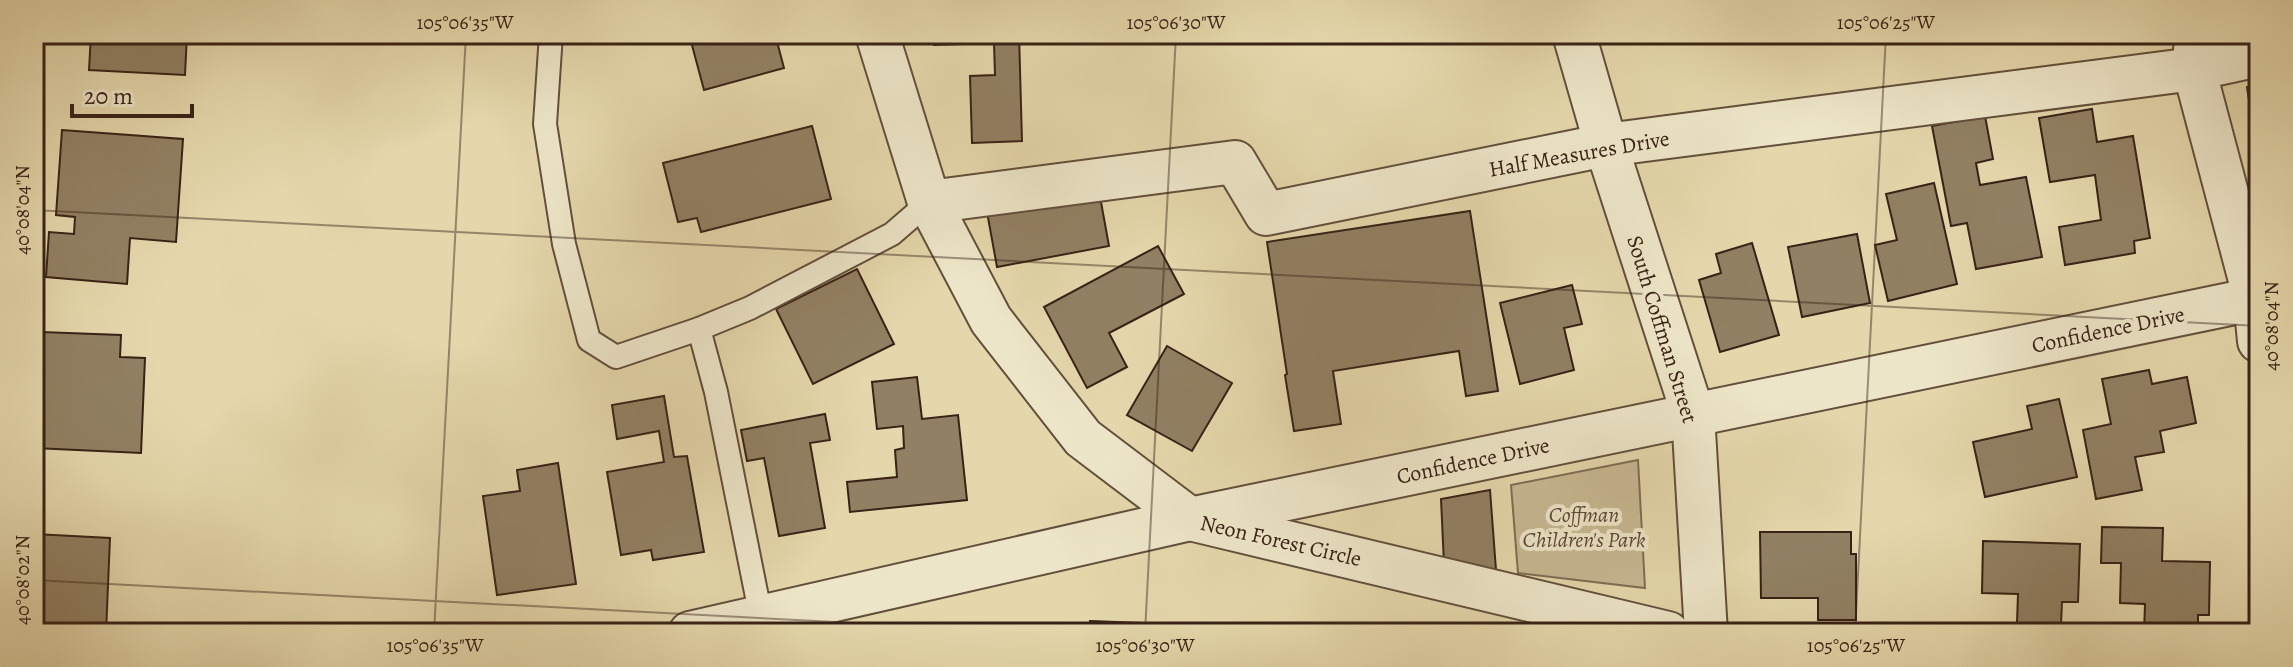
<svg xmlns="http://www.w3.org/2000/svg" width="2293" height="667" viewBox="0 0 2293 667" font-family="Alegreya,serif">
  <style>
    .green { fill: #c7b892; stroke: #806d54; stroke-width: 2 }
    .building { fill: #918063; stroke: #382216; stroke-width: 2 }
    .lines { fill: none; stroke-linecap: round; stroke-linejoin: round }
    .service-casing { stroke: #634f3b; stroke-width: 26 }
    .minor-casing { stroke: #634f3b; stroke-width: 46 }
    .service { stroke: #ede5c8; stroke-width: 22 }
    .minor { stroke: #ede5c8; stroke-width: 42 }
    .ticks { fill: none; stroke: #382216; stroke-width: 2; stroke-opacity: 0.45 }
    .labels { text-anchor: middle; stroke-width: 8; stroke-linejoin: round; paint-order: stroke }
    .street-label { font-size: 22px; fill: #382216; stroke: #ede5c8 }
    .park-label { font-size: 22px; font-style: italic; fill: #5c4835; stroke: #ede5c8 }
    .neatline { fill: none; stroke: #382216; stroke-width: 3 }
    .ticks-label { font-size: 20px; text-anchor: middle; fill: #382216 }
  </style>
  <rect width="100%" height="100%" fill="#e4d7ab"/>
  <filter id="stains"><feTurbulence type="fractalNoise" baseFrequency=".0025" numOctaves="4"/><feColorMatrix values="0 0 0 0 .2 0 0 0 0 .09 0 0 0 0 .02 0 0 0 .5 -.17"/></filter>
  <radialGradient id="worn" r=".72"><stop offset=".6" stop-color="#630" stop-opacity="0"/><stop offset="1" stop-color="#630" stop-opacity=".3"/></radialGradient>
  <path class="green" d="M 1638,460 L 1645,588 L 1518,573 L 1511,485 Z"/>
  <g class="building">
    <path d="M 91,34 L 187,34 L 185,75 L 89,70 Z"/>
    <path d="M 689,34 L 775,34 L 784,68 L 704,90 Z"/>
    <path d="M 933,34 L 1019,34 L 1022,141 L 972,143 L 970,76 L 995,75 L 994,43 L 934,45 Z"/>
    <rect x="1325" y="34" width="43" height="9"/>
    <path d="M 2259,85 L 2259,166 L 2247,87 Z"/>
    <path d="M 2092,109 L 2097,142 L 2133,136 L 2150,238 L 2134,241 L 2135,253 L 2065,265 L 2059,227 L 2101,220 L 2095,175 L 2050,182 L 2039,118 Z"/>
    <path d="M 1985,116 L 1993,159 L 1976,163 L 1980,185 L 2026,177 L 2042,257 L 1976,269 L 1967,223 L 1951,226 L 1932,126 Z"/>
    <path d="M 812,126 L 831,199 L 701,232 L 697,218 L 678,222 L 663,163 Z"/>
    <path d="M 62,130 L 183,139 L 176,242 L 130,238 L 127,284 L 46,277 L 49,232 L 74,234 L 75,217 L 56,215 Z"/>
    <path d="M 1934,183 L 1957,284 L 1888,301 L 1875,245 L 1897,240 L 1886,194 Z"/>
    <path d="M 1099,191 L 1109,246 L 997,267 L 987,212 Z"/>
    <path d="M 1470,211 L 1498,391 L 1466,396 L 1459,351 L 1333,371 L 1341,424 L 1294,431 L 1285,375 L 1287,374 L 1267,242 Z"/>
    <path d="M 1857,234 L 1870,303 L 1802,317 L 1788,247 Z"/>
    <path d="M 1752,243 L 1779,335 L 1720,352 L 1699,280 L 1721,273 L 1716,254 Z"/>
    <path d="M 1158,246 L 1184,294 L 1109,333 L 1127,367 L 1087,388 L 1044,307 Z"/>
    <path d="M 857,269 L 894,344 L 813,384 L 776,309 Z"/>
    <path d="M 1572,285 L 1582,324 L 1564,328 L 1574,370 L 1520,384 L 1500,303 Z"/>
    <path d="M 41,332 L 121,335 L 120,357 L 145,358 L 141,453 L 34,448 L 34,399 L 38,399 Z"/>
    <path d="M 1167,346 L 1232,383 L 1192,451 L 1127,415 Z"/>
    <path d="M 2149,370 L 2152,384 L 2187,377 L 2196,423 L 2160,431 L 2164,452 L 2135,457 L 2142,490 L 2096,499 L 2083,430 L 2111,424 L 2102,379 Z"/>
    <path d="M 917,377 L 922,419 L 958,415 L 967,500 L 850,512 L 847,482 L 897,477 L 895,450 L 904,448 L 903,426 L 877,429 L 872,382 Z"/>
    <path d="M 664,396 L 674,457 L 687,456 L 704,552 L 653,560 L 651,550 L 621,555 L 607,472 L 664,462 L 659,431 L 617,439 L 612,405 Z"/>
    <path d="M 2059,399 L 2077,477 L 1985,497 L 1973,442 L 2032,429 L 2027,406 Z"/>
    <path d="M 825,414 L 830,440 L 810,443 L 825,528 L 779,536 L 764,458 L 747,461 L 741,430 Z"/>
    <path d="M 558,463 L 576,584 L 497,595 L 483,496 L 520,491 L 517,470 Z"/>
    <path d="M 1490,490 L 1496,570 L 1444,564 L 1441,499 Z"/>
    <path d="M 2102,527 L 2163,528 L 2162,561 L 2210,562 L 2209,615 L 2198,615 L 2198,633 L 2144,633 L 2145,604 L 2120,603 L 2121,563 L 2101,563 Z"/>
    <path d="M 1760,532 L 1851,532 L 1851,554 L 1856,554 L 1856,620 L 1818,620 L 1818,598 L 1761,598 Z"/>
    <path d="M 34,534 L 110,538 L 106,633 L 34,633 Z"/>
    <path d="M 1983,541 L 2080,544 L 2078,602 L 2062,602 L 2061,625 L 2017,623 L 2018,594 L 1982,593 Z"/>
    <path d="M 1090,621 L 1142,623 L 1142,633 L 1062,633 L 1090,633 Z"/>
    <path d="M 1156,626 L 1235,632 L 1235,633 L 1156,633 Z"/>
  </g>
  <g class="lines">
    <defs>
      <g id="service">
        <path d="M 551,34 L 545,124 L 564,244 L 589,340 L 616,357 L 699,329 L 716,392 L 761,617"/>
        <path d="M 699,329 L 750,308 L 892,234 L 929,202"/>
      </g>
      <g id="minor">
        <path d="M 877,34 L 929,202 L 991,320 L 1083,438 L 1190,519 L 1668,633"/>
        <path d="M 1574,34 L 1606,145 L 1693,414 L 1706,633"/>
        <path d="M 2196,34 L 2194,69 L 2255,299 L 2259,341"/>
        <path d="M 929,202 L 1235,162 L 1266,214 L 1606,145 L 2194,69 L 2259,55"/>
        <path d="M 690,633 L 1190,519 L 2259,298"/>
      </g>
    </defs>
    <use href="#service" class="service-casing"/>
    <use href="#minor" class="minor-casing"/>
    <use href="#service" class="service"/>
    <use href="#minor" class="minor"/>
  </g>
  <path class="ticks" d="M 34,210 L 2259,326M 34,580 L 1046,633M 434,633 L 466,34M 1145,633 L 1176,34M 1855,633 L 1886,34"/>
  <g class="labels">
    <g class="street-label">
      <text transform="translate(1579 153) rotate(-10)" y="8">Half Measures Drive</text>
      <text transform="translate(1663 329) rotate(73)" y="8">South Coffman Street</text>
      <text transform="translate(2108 329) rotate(-12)" y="8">Confidence Drive</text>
      <text transform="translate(1473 460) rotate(-12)" y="8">Confidence Drive</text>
      <text transform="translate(1281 540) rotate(13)" y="8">Neon Forest Circle</text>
    </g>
    <g class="park-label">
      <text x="1584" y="522">Coffman<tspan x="1584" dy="25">Children's Park</tspan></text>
    </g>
  </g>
  <rect width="2293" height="667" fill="none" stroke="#e4d7ab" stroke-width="88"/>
  <path d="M72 104v12h120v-12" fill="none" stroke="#382216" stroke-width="4"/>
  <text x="84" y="104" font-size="24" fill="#382216" stroke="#ede5c8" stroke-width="6" paint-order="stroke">20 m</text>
  <rect x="44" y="44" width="2205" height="579" class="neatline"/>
  <g class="ticks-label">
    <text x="465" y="29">105°06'35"W</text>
    <text x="1176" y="29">105°06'30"W</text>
    <text x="1886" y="29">105°06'25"W</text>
    <text transform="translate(22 210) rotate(-90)" y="7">40°08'04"N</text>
    <text transform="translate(2271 326) rotate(-90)" y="7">40°08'04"N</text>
    <text transform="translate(22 580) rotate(-90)" y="7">40°08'02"N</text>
    <text x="435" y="652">105°06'35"W</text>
    <text x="1145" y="652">105°06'30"W</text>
    <text x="1856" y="652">105°06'25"W</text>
  </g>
  <rect width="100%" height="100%" filter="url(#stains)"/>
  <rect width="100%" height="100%" fill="url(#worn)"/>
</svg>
